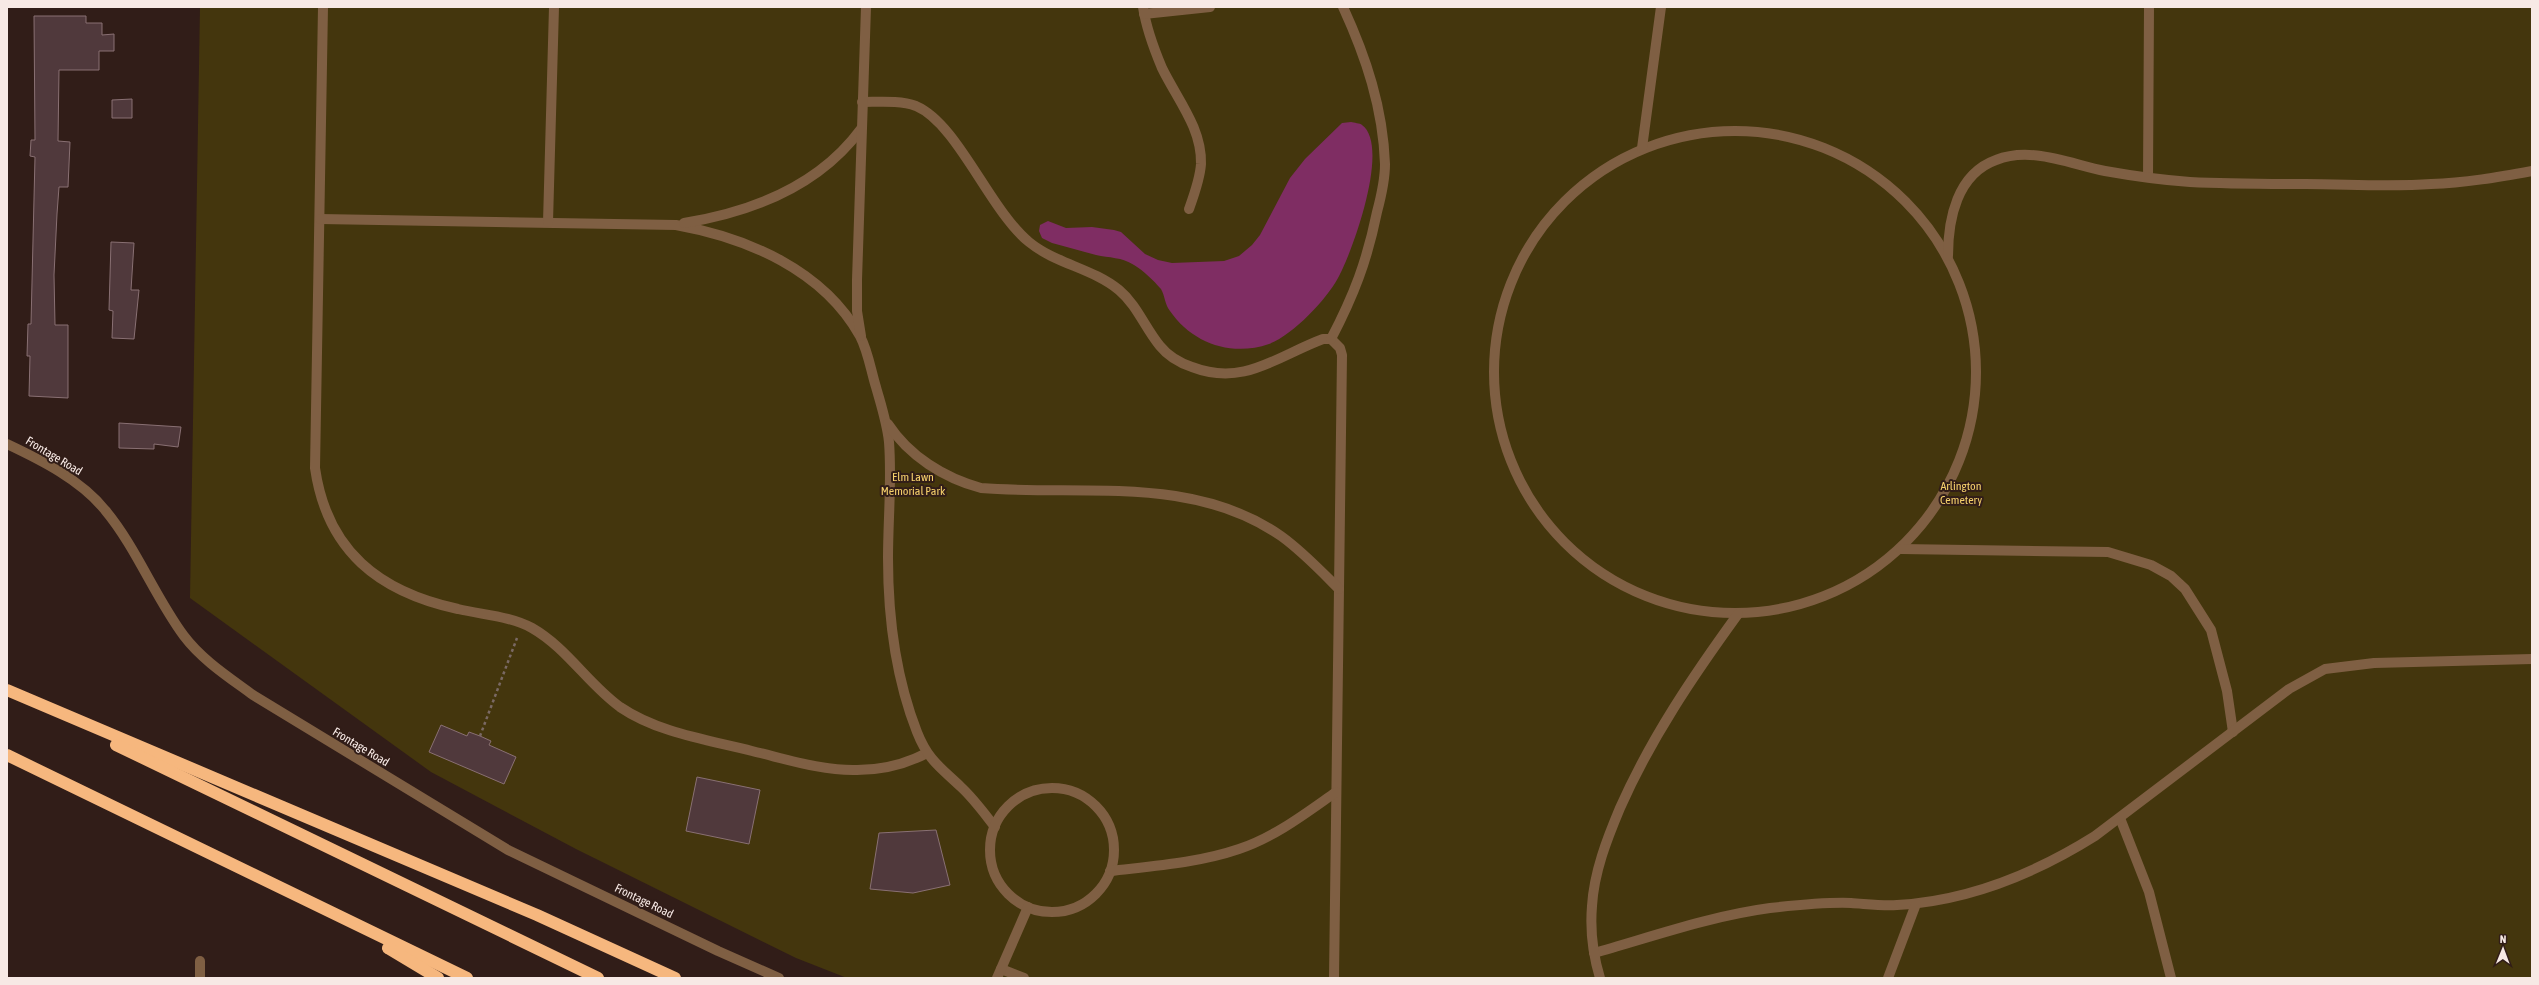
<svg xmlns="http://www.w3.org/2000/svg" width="2539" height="985" viewBox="0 0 2539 985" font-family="'Asap Condensed',sans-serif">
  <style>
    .green { fill: #44360d }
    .water { fill: #7f2d63 }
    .building { fill: #50393c; stroke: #897073 }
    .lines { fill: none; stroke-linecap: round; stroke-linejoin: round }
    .path { stroke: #7a6964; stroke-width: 2.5; stroke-dasharray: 3 3; stroke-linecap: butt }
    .minor { stroke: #7f5f43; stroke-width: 10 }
    .highway { stroke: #f6b77e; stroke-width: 12 }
    .labels { text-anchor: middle; stroke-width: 4; stroke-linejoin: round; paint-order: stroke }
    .street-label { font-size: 12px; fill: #f7e9e5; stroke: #311d18 }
    .park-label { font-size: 12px; fill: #f7d16c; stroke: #311d18 }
  </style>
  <rect width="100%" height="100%" fill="#311d18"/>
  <path class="green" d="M 200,7 L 2532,7 L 2532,978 L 847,978 L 796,958 L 576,849 L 431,772 L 190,598 Z"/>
  <path class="water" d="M 1351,122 C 1354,123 1360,123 1362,125 C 1391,146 1352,253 1338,278 C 1326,300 1293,335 1269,344 C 1231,357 1192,343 1170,311 C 1165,305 1165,296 1161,289 C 1154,281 1143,270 1134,265 C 1122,257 1109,258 1096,255 C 1081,251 1067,247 1052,243 L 1042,238 L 1039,231 L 1040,225 L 1048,221 L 1066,228 L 1092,227 L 1114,230 L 1121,232 L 1145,254 L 1158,260 L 1172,263 L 1224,261 L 1239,256 L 1252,245 L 1260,235 L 1290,178 L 1305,159 L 1342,123 Z"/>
  <g class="building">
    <path d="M 34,16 L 86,16 L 86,23 L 102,23 L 102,35 L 114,34 L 114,51 L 99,51 L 99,70 L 59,70 L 58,141 L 70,142 L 68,187 L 59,187 L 57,214 L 54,275 L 55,325 L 68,325 L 68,398 L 29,396 L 30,356 L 27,356 L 28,324 L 31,324 L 35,157 L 30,156 L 31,140 L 35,140 Z"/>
    <path d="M 132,99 L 132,118 L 112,118 L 112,100 Z"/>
    <path d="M 111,242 L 134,243 L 131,290 L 139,290 L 134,339 L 112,338 L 113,311 L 109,310 Z"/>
    <path d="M 119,423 L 181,427 L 178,447 L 154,444 L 154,449 L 119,448 Z"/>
    <path d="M 441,725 L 467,736 L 469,732 L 480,736 L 491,741 L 489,745 L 516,757 L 504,784 L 429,752 Z"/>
    <path d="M 697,777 L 760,790 L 749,844 L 686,831 Z"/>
    <path d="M 936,830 L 950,885 L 913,893 L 870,889 L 879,833 Z"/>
  </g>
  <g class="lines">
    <path class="path" d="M 480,736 L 517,638"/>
    <g class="minor">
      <path d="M 323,7 L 315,468 C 327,551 379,592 458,609 C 483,615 510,616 532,628 C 567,648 588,684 620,707 C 658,733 709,740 752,751 C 786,759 822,771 857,770 C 883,770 904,765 927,753"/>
      <path d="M 1143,7 C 1146,27 1154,49 1162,68 C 1177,99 1202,128 1201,164 C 1200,179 1194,195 1189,209"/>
      <path d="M 1144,14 L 1210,7"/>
      <path d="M 862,102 C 879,102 900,100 916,106 C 958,124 989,209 1029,242 C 1056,264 1092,268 1119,290 C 1137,305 1145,328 1160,346 C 1168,356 1180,363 1192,367 C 1244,387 1277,356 1323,339 L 1331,339 L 1340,348 L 1342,355 L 1334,978"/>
      <circle cx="1735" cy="372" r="241"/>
      <path d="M 1642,148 L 1661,7"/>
      <path d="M 2148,177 L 2149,7"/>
      <path d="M 320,219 L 676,225 C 748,238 823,270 860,336 C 868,351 871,371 876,387 C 881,405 887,423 889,442 C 892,480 888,520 888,558 C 888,617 895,676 917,732 C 928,760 940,767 961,787 C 974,799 984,813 995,827"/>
      <path d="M 548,222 L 554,7"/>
      <path d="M 684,223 C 752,212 819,186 861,129"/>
      <path d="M 1948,256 C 1948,219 1957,174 1996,160 C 2031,146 2070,164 2105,171 C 2133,176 2162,180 2190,182 C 2229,184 2267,184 2306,184 C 2347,184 2389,187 2431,184 C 2465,183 2499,177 2532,171"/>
      <path d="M 861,336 L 857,311 L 857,280 L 866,7"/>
      <path d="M 1331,339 C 1354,295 1367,261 1377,212 C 1381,197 1385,180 1385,164 C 1383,108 1366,57 1343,7"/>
      <path d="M 888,424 C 909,456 944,478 981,488 C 1081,496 1192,474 1281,536 C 1302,551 1320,570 1339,589"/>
      <path d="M 7,444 C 41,460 81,480 105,510 C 136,547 155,597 184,636 C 202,660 230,678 253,695 L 508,850 L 718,951 L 779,978"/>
      <path d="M 1901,549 L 2108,552 L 2151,565 L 2171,576 L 2185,589 L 2211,630 L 2227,691 L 2233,732"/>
      <circle cx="1052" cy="850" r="62"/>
      <path d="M 2120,818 L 2149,892 L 2171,978"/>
      <path d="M 1110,871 C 1153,866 1198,863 1239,849 C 1275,837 1306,813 1336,792"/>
      <path d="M 1594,953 C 1651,937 1710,916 1770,908 C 1797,905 1824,902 1851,903 C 1867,904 1882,906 1897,905 C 1967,901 2036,873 2095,836 L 2289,689 L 2325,669 L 2374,663 L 2532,659"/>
      <path d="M 1001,969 L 1024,978"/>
      <path d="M 200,978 L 200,961"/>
      <path d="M 997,978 L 1028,907"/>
      <path d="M 1600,978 C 1593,955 1590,930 1592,906 C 1594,872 1607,839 1620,808 C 1651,738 1693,676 1738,614"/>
      <path d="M 1888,978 L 1916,904"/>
    </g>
    <g class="highway">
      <path d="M 7,690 L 537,915 L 675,978"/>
      <path d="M 116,745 L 598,978"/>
      <path d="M 7,755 L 467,978"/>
      <path d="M 388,948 L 438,978"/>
    </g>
  </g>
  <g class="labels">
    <g class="street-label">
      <text transform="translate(54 456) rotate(31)" y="4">Frontage Road</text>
      <text transform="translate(361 747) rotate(31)" y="4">Frontage Road</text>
      <text transform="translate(644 901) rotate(26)" y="4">Frontage Road</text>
    </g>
    <g class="park-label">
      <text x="913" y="481">Elm Lawn<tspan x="913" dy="14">Memorial Park</tspan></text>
      <text x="1961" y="490">Arlington<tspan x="1961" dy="14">Cemetery</tspan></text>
    </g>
  </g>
  <rect width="2539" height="985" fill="none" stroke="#f7e9e5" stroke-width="16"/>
  <g transform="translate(2503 949) rotate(1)" stroke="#311d18" stroke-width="3" paint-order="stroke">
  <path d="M0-3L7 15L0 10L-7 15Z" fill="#f7e9e5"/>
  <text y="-6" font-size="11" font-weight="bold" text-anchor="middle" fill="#f7e9e5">N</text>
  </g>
</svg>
